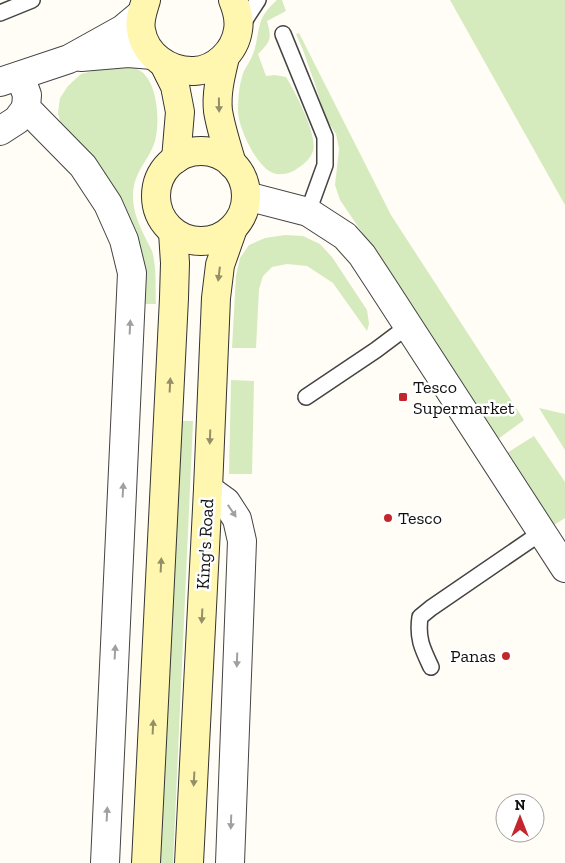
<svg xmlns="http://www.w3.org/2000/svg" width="565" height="863" viewBox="0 0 565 863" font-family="'Zilla Slab',serif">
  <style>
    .green { fill: #d5ebbd }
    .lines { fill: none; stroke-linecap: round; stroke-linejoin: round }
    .service-casing { stroke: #444; stroke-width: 18 }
    .minor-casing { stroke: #444; stroke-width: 30 }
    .tertiary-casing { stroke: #444; stroke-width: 30 }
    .secondary-casing { stroke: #333; stroke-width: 30 }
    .service { stroke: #fff; stroke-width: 15 }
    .minor { stroke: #fff; stroke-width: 28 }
    .tertiary { stroke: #fff; stroke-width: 28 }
    .secondary { stroke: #fff6b0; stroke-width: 28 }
    .oneway { fill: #948f68 }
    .oneway2 { fill: #a0a0a0 }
    .poi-dot { fill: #c4262e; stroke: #fff; stroke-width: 2 }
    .labels { text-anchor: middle; stroke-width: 5; stroke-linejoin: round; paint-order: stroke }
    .poi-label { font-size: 18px; fill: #111; stroke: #fff; text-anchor: start }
    .street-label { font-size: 18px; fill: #111; stroke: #fff }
  </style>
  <rect width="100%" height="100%" fill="#fffdf5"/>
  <g class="green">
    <path d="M 277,0 L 282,0 L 286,11 L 267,21 C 272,39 271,41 258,54 L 266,76 L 275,75 L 286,77 C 295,92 318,135 313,151 C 311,158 304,164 298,168 C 292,173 281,176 273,173 C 256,166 239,129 238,112 C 238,99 239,83 244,71 C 247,65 251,60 253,54 C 257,44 257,34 260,24 C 262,15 270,6 277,0 Z"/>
    <path d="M 450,0 L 565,0 L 565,205 Z"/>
    <path d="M 299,33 L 391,215 L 524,420 L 498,439 L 399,287 L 340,200 L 335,185 L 339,149 L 336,134 L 325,117 L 315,84 L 303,50 L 296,34 Z"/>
    <path d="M 116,65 C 126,66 134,66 142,72 C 158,85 160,122 155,141 C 148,163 133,171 133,197 C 133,211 139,225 145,237 C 147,242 150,246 152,251 C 157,268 155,287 156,304 L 143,304 L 62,130 L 58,113 L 60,98 L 68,86 L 81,74 Z"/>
    <path d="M 285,235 L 303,236 L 320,244 L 332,257 L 367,310 L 369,324 L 367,331 L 333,283 L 307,266 L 287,264 L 272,267 L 263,276 L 259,289 L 256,348 L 232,348 L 236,276 L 240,258 L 249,245 L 265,238 Z"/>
    <path d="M 231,380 L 254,381 L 252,474 L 229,474 Z"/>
    <path d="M 539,408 L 565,414 L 565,450 Z"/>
    <path d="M 180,421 L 193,421 L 173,863 L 161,863 Z"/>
    <path d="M 534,436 L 565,482 L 565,518 L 554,525 L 507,453 Z"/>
  </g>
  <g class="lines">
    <defs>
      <g id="service">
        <path d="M 0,13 L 32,0"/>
        <path d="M 241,26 L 258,0"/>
        <path d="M 283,34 L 325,137 L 325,165 L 308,212"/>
        <path d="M 306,397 L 376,350 L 408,326"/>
        <path d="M 431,667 C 422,648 417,638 420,617 L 431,608 L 542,532"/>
      </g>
      <g id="minor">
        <path d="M 81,57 L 128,53 L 153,55"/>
        <path d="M 20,76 L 27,95 L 26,108 L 83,166 L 108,204 L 124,240 L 132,273 L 105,863"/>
        <path d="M 0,82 L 69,59 L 123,29 L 141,14"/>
        <path d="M 0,131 L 17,120 L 26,108"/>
        <path d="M 208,489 L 226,502 L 237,519 L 242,541 L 230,863"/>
      </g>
      <path id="tertiary" d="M 246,196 L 308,212 L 345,236 L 362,255 L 381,284 L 565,568"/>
      <g id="secondary">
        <path d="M 146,0 C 143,10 139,20 141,30 C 145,55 169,72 194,71 C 216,70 235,51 238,30 C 240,19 237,10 233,0"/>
        <path d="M 225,57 C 221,74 216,93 218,111 C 221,129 227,147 232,164"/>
        <path d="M 164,64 L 175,86 L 180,112 L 176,159"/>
        <circle cx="201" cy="196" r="45"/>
        <path d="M 146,863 L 174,298 L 175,263 L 173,232"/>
        <path d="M 189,863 L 208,489 L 216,298 L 220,265 L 233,228"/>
      </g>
    </defs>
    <use href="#service" class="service-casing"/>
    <use href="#minor" class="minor-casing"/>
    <use href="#tertiary" class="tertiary-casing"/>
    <use href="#secondary" class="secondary-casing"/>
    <use href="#service" class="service"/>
    <use href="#minor" class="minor"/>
    <use href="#tertiary" class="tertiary"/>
    <use href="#secondary" class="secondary"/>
  </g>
  <defs><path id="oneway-solid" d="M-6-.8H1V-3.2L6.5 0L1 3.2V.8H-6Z" transform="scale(1.25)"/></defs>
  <g class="oneway">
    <use href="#oneway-solid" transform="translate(219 105) rotate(89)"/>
    <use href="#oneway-solid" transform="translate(219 274) rotate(97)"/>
    <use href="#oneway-solid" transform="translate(170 385) rotate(-87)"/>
    <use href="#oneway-solid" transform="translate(210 437) rotate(92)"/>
    <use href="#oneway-solid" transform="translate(161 565) rotate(-87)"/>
    <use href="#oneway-solid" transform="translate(202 616) rotate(93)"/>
    <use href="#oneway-solid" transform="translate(153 727) rotate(-87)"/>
    <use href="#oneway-solid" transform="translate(194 779) rotate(93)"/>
  </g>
  <g class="oneway2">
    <use href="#oneway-solid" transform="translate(130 327) rotate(-87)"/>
    <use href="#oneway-solid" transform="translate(123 490) rotate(-87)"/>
    <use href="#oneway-solid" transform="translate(232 511) rotate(56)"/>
    <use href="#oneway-solid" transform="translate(115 652) rotate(-87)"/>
    <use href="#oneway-solid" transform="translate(237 660) rotate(92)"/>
    <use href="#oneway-solid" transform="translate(107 814) rotate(-87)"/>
    <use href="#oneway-solid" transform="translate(231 822) rotate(92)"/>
  </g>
  <g class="poi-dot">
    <rect x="398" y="392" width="10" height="10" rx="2.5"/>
    <circle cx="388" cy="518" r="5"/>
    <circle cx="506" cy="656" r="5"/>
  </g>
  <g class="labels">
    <g class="poi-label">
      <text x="413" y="393">Tesco<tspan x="413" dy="21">Supermarket</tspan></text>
      <text x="398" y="524">Tesco</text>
      <text x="496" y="662" text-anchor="end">Panas</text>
    </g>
    <g class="street-label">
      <text transform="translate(205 544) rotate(-87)" y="6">King's Road</text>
    </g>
  </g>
  <g transform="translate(520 818)"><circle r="24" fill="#ffffff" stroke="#a0a0a0"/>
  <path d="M0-4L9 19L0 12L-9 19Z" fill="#c4262e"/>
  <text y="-8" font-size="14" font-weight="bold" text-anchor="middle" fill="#111111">N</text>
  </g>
</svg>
